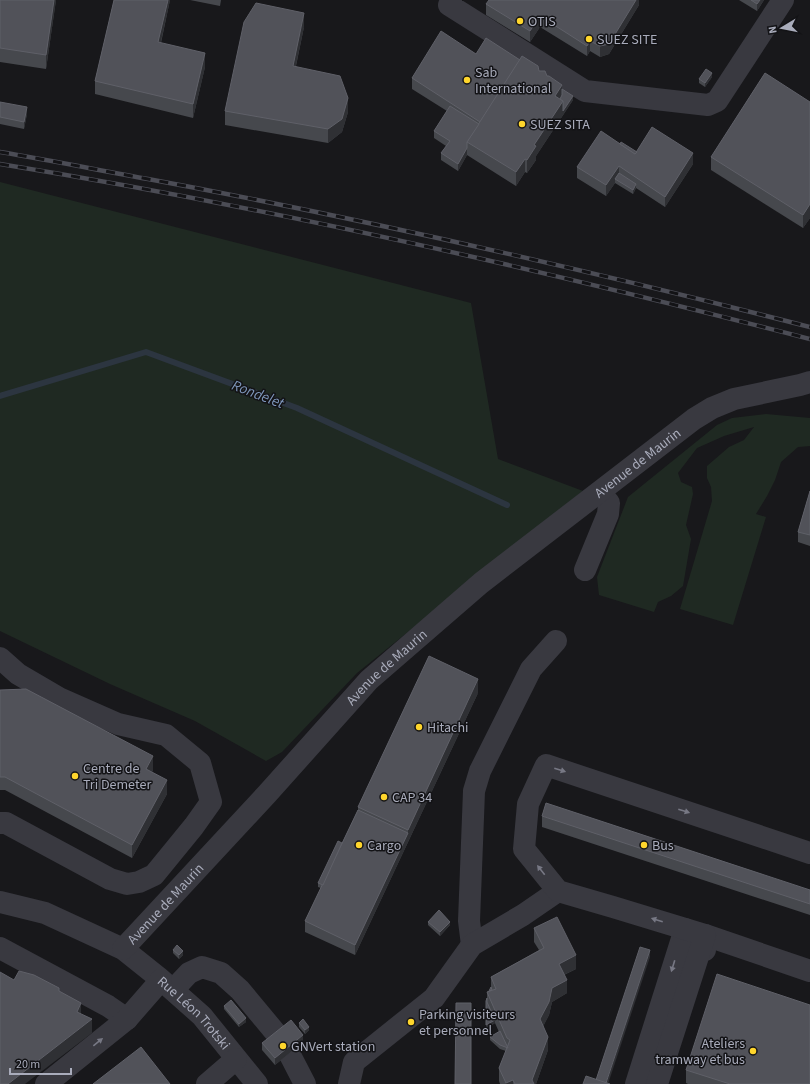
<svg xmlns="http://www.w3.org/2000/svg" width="810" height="1084" viewBox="0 0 810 1084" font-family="'Source Sans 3',sans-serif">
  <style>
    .green { fill: #1f2922 }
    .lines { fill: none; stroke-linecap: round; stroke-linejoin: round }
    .stream { stroke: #2c3540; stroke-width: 6 }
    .minor { stroke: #393940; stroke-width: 22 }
    .rail-casing { stroke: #4b4c55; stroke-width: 4.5 }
    .rail { stroke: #131316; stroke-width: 3; stroke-dasharray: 9; stroke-linecap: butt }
    .wall { fill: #46484d }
    .shaded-wall { fill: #2f3034 }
    .building { fill: #515259; stroke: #5f6068 }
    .oneway { fill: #777884 }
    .poi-dot { fill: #ffd62c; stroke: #131316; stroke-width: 1.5 }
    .labels { text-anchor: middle; stroke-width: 3; stroke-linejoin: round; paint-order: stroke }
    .poi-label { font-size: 14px; fill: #a9acbb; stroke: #131316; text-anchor: start }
    .street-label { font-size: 14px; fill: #a9acbb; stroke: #131316 }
    .water-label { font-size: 15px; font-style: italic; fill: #7d95b9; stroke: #131316 }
  </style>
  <rect width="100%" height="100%" fill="#18181b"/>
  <g class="green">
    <path d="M 0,182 L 471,303 L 498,459 L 583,491 L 357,673 L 282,752 L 266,761 L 195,721 L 110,684 L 0,631 Z"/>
    <path d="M 766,414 L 810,418 L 810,446 L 798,447 L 781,462 L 775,480 L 767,496 L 756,514 L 766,517 L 733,625 L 680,609 L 712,501 L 711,487 L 707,478 L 707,466 L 729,447 L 744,440 L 754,427 L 724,436 L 697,448 L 678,473 L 681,482 L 692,487 L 693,494 L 686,525 L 691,539 L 683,586 L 671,596 L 658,602 L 654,612 L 599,595 L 597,577 L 628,497 L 717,425 L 732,418 Z"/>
  </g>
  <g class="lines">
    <path class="stream" d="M 0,396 L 146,352 L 297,408 L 507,505"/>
    <g class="minor">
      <path d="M 451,0 L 449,5 L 585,91 L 708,105 L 717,101 L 783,0"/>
      <path d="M 585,570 L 608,514 L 609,503 L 600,492"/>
      <path d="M 0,658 L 18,674 L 59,698 L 118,724 L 166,735 L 200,763 L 211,802 L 194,826 L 154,875 L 139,882 L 127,884 L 110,879 L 6,823 L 0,823"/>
      <path id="s1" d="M 0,902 L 45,913 L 123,949 L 158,977 L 202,1016 L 257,1084"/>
      <path d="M 472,945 L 469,921 L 474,791 L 480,771 L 531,669 L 556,641"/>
      <path d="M 0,948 L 108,1006 L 127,1019"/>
      <path id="s2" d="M 123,949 L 267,794 L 369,680 L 481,583 L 694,419 L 712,408 L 734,399 L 800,385 L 810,382"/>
      <path d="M 705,950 L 705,935 L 810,971"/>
      <path d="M 173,990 L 189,973 L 202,967 L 221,973 L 240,990 L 279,1037"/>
      <path d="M 289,1053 L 305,1084"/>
      <path d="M 46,1084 L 127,1019 L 161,980"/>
      <path d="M 207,1084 L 236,1059"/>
      <path d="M 349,1084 L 354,1062 L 434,998 L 472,945 L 523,915 L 558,891"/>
      <path d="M 636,1084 L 685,929"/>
      <path d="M 657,1084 L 705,935 L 613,907 L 558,891 L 524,849 L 528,804 L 546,765 L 810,853"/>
    </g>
    <defs>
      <g id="rail">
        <path d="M 0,152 C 49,160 98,170 148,179 C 370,220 591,271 810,327"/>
        <path d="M 0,164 C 273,208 542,270 810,339"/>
      </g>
    </defs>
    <use href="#rail" class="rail-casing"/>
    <use href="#rail" class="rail"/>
  </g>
  <g class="wall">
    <path d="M 0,0 L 56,0 L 46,69 L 0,62 Z"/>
    <path d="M 114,0 L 170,0 L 161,43 L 205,67 L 193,118 L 95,94 L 95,81 Z"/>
    <path d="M 190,0 L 221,0 L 220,6 Z"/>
    <path d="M 639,0 L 639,5 L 609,54 L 600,57 L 590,51 L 587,56 L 540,27 L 530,42 L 486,15 L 486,4 Z"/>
    <path d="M 739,0 L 764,0 L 757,11 Z"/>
    <path d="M 304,27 L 296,66 L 348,112 L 342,132 L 328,143 L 225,125 L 225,111 Z"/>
    <path d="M 476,54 L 539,71 L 547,76 L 562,89 L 573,100 L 536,156 L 536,160 L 527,173 L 525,172 L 516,186 L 467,155 L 458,171 L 441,160 L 441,153 L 446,146 L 434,138 L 434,131 L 447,111 L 412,89 L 412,78 Z"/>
    <path d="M 712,77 L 705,87 L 699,83 L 699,79 Z"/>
    <path d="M 0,102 L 27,114 L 24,129 L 0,124 Z"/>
    <path d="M 810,102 L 810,218 L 803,228 L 711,170 L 711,157 Z"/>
    <path d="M 620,144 L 637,152 L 693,164 L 665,207 L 636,188 L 633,194 L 615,183 L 606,196 L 577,178 L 577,167 Z"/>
    <path d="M 810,491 L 810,546 L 798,542 L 798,532 Z"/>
    <path d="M 0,690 L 153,770 L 152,772 L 167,794 L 132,858 L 5,790 L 0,790 Z"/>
    <path d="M 478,693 L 355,955 L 305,932 L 305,921 L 321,888 L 318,887 L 318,883 L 342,843 L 358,810 L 358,807 Z"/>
    <path d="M 542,816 L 810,890 L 810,915 L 542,827 Z"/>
    <path d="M 428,922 L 450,925 L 440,936 L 428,925 Z"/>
    <path d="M 534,928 L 576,969 L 564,975 L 567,993 L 552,1002 L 549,1015 L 543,1026 L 548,1050 L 536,1084 L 500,1084 L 499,1081 L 499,1068 L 506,1051 L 500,1049 L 490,1040 L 490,1037 L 499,1032 L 495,1023 L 486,1029 L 486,1001 L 487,998 L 487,992 L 489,991 L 491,987 L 491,977 L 539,950 L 534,942 Z"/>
    <path d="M 173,950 L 183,955 L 179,959 L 173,953 Z"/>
    <path d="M 224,1006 L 246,1022 L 239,1027 L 224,1009 Z"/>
    <path d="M 299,1023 L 309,1030 L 305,1034 L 299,1027 Z"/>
    <path d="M 303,1042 L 275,1065 L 262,1050 L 262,1043 Z"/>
    <path d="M 686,1070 L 810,1084 L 688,1084 L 686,1083 Z"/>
  </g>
  <g class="shaded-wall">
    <path d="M 54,0 L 56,0 L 46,69 L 46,55 Z"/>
    <path d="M 168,0 L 170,0 L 158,55 L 158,42 Z"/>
    <path d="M 636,0 L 639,0 L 639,5 L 609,54 L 600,57 L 600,46 Z"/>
    <path d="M 760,0 L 764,0 L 757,11 L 757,4 Z"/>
    <path d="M 304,13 L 304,27 L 293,79 L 293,66 Z"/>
    <path d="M 540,16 L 540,27 L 530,42 L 530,31 Z"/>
    <path d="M 590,41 L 590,51 L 587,56 L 587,46 Z"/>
    <path d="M 205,53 L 205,67 L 193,118 L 193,104 Z"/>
    <path d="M 712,73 L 712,77 L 705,87 L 705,83 Z"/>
    <path d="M 562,85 L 562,98 L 557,107 L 555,96 Z"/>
    <path d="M 573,96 L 573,100 L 536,156 L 536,160 L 527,173 L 527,160 L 534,145 L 563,101 Z"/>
    <path d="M 348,98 L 348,112 L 342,132 L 328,143 L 328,129 Z"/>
    <path d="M 27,107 L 27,114 L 24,129 L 24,122 Z"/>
    <path d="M 467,148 L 467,155 L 458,171 L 458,164 Z"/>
    <path d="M 693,153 L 693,164 L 665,207 L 665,197 Z"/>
    <path d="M 525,159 L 525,172 L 516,186 L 516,172 Z"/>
    <path d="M 619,166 L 619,177 L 615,179 L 615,183 L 606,196 L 606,185 Z"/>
    <path d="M 636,184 L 636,188 L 633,194 L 633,190 Z"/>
    <path d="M 810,204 L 810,218 L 803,228 L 803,215 Z"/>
    <path d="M 478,679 L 478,693 L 355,955 L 355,945 L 408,833 L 408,830 Z"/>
    <path d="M 153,756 L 153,770 L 146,782 L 146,769 Z"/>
    <path d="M 167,780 L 167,794 L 132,858 L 132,845 Z"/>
    <path d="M 450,922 L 450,925 L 440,936 L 440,932 Z"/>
    <path d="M 650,950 L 650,957 L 608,1084 L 606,1084 Z"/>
    <path d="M 183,951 L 183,955 L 179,959 L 179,955 Z"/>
    <path d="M 576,955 L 576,969 L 559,977 L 559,964 Z"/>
    <path d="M 567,980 L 567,993 L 552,1002 L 549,1015 L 540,1033 L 540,1019 L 552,988 Z"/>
    <path d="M 81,1003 L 81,1016 L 77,1012 Z"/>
    <path d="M 246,1018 L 246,1022 L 239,1027 L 239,1024 Z"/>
    <path d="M 92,1019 L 92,1033 L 25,1084 L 8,1084 Z"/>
    <path d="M 495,1020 L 495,1023 L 486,1029 L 486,1025 Z"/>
    <path d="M 309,1027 L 309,1030 L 305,1034 L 305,1030 Z"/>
    <path d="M 303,1035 L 303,1042 L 275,1065 L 275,1058 Z"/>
    <path d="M 548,1037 L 548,1050 L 536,1084 L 532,1084 L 532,1080 Z"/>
    <path d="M 513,1080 L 513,1084 L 506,1084 L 506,1083 Z"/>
  </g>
  <g class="building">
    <path d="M 0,0 L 54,0 L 46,55 L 0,48 Z"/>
    <path d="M 114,0 L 168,0 L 158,42 L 205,53 L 193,104 L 95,81 Z"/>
    <path d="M 489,0 L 636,0 L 609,44 L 600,46 L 590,41 L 587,46 L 540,16 L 530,31 L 486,4 Z"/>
    <path d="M 751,0 L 760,0 L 757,4 Z"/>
    <path d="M 256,3 L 304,13 L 293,66 L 340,76 L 348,98 L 342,119 L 328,129 L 225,111 L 244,22 Z"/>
    <path d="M 441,31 L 476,54 L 486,38 L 520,60 L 480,122 L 412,78 Z"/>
    <path d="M 522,56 L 538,66 L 539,71 L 545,71 L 547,76 L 549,76 L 562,85 L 555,96 L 563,101 L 534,145 L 536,146 L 527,160 L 525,159 L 516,172 L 467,142 Z"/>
    <path d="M 706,69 L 712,73 L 705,83 L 699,79 Z"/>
    <path d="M 765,73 L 810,102 L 810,204 L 803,215 L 711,157 Z"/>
    <path d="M 562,89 L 573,96 L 563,111 L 563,101 L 560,99 L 562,95 Z"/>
    <path d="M 0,102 L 27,107 L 24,122 L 0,117 Z"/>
    <path d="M 450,106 L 479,124 L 467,142 L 467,148 L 458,164 L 441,153 L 450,141 L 434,131 Z"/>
    <path d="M 652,127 L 693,153 L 665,197 L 619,166 L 606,185 L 577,167 L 601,131 L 635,154 Z"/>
    <path d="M 621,142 L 637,152 L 635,154 L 620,144 Z"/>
    <path d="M 619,173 L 636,184 L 633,190 L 615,179 Z"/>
    <path d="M 810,491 L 810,535 L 798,532 Z"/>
    <path d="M 429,656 L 478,679 L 408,830 L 358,807 Z"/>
    <path d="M 26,689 L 153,756 L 146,769 L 167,780 L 132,845 L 5,777 L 0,777 L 0,690 Z"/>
    <path d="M 546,803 L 810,890 L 810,904 L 542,816 Z"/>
    <path d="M 358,810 L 408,833 L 355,945 L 305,921 Z"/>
    <path d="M 338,841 L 342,843 L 323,885 L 318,883 Z"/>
    <path d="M 439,910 L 450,922 L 440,932 L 428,922 Z"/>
    <path d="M 557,917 L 576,955 L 559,964 L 567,980 L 552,988 L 549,1002 L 540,1019 L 548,1037 L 532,1080 L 534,1084 L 515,1084 L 513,1080 L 506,1083 L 499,1068 L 510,1040 L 507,1038 L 487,992 L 496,989 L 491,977 L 544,948 L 534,928 Z"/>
    <path d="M 177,945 L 183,951 L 179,955 L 173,950 Z"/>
    <path d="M 640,947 L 650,950 L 606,1083 L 596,1080 Z"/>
    <path d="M 19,971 L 34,975 L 59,988 L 59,991 L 81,1003 L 77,1012 L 92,1019 L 8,1084 L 0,1084 L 0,972 L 14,980 Z"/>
    <path d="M 717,974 L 810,1005 L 810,1084 L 730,1084 L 686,1070 Z"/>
    <path d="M 491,987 L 492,990 L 489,991 Z"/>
    <path d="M 487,998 L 487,1002 L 495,1020 L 486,1025 L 486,1001 Z"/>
    <path d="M 231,1000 L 246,1018 L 239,1024 L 224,1006 Z"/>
    <path d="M 456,1003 L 471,1003 L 471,1084 L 455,1084 Z"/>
    <path d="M 303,1019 L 309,1027 L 305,1030 L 299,1023 Z"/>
    <path d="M 291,1020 L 303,1035 L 275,1058 L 262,1043 Z"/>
    <path d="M 500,1031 L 508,1048 L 500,1045 L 490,1037 Z"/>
    <path d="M 141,1047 L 170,1084 L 93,1084 Z"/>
    <path d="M 586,1076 L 610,1084 L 583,1084 Z"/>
  </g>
  <defs><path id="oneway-solid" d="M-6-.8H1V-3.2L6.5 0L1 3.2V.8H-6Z"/></defs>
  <g class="oneway">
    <use href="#oneway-solid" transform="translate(560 770) rotate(18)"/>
    <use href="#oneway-solid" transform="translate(684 811) rotate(18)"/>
    <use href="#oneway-solid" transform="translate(541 870) rotate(-128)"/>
    <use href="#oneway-solid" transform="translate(657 920) rotate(-163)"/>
    <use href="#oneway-solid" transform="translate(673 966) rotate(107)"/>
    <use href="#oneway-solid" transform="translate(98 1042) rotate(-39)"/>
  </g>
  <g class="poi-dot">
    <circle cx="520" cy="21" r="4"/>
    <circle cx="589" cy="39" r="4"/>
    <circle cx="467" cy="80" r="4"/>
    <circle cx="522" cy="124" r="4"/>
    <circle cx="419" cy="727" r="4"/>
    <circle cx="75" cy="776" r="4"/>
    <circle cx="384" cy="797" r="4"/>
    <circle cx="359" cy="845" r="4"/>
    <circle cx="644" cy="845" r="4"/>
    <circle cx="411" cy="1022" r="4"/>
    <circle cx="283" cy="1046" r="4"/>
    <circle cx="753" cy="1051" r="4"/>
  </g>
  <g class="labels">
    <g class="poi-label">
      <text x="528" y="26">OTIS</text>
      <text x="597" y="44">SUEZ SITE</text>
      <text x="475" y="77">Sab<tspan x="475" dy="16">International</tspan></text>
      <text x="530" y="129">SUEZ SITA</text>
      <text x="427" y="732">Hitachi</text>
      <text x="83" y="773">Centre de<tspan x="83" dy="16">Tri Demeter</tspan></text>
      <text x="392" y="802">CAP 34</text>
      <text x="367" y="850">Cargo</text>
      <text x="652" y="850">Bus</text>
      <text x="419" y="1019">Parking visiteurs<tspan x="419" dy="16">et personnel</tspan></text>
      <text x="745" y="1048" text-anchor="end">Ateliers<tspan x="745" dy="16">tramway et bus</tspan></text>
      <text x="291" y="1051">GNVert station</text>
    </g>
    <g class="street-label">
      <text dy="5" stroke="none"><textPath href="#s2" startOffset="710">Avenue de Maurin</textPath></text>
      <text dy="5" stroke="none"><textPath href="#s2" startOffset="386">Avenue de Maurin</textPath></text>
      <text dy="5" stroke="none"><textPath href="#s2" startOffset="62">Avenue de Maurin</textPath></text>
      <text dy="5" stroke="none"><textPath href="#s1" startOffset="228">Rue Léon Trotski</textPath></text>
    </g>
    <g class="water-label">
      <text transform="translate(258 394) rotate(21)" y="5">Rondelet</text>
    </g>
  </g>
  <g transform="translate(782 28) rotate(260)" stroke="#131316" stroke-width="3" paint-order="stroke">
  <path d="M0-3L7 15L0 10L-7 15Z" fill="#a9acbb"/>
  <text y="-6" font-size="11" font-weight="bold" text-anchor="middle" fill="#a9acbb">N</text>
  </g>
  <path d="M10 1068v6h61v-6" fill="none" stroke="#a9acbb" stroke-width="2"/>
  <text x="16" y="1068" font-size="12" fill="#a9acbb" stroke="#131316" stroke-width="3" paint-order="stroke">20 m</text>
</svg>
